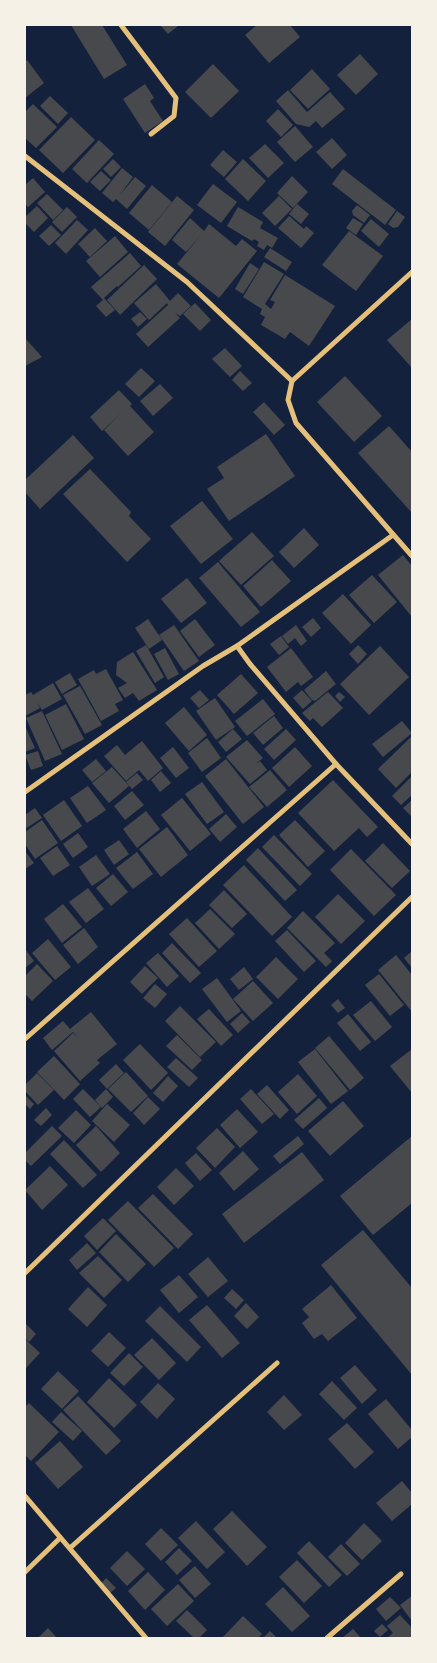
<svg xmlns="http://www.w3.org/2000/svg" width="437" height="1663" viewBox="0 0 437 1663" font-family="Spectral,serif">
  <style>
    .building { fill: #48494c }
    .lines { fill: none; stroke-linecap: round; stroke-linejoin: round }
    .minor { stroke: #e5c07b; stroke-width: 5 }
  </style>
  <rect width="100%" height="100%" fill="#14213d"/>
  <g class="building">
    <path d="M 71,25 L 102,25 L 127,65 L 104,79 Z"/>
    <path d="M 160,25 L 179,25 L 168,34 Z"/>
    <path d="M 257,25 L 290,25 L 300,37 L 269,63 L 245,35 Z"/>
    <path d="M 360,54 L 378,74 L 356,95 L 337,75 Z"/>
    <path d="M 27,60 L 44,83 L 25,98 L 25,62 Z"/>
    <path d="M 213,64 L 239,91 L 211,118 L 185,92 Z"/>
    <path d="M 312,69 L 330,89 L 308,109 L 290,90 Z"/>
    <path d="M 145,84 L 154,98 L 150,101 L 163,121 L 145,133 L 123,99 Z"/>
    <path d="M 288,90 L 307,112 L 330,92 L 345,109 L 322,128 L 316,121 L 309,127 L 296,124 L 276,101 Z"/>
    <path d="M 50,96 L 68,113 L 58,124 L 40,106 Z"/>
    <path d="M 33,104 L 57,127 L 36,148 L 25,138 L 25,112 Z"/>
    <path d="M 278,109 L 293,125 L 281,137 L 266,121 Z"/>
    <path d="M 71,117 L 95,140 L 63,173 L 39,150 Z"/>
    <path d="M 295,126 L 313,147 L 295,162 L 277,142 Z"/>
    <path d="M 332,138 L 347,155 L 332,169 L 316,152 Z"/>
    <path d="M 99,140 L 114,154 L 87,183 L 72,169 Z"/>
    <path d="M 265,144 L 284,163 L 268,178 L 249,158 Z"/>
    <path d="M 223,150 L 237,162 L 224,177 L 210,165 Z"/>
    <path d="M 113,159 L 121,167 L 111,177 L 103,169 Z"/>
    <path d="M 243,159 L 266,181 L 248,201 L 225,179 Z"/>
    <path d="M 122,168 L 133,177 L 119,196 L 135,177 L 146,186 L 127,209 L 116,199 L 113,202 L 102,193 Z"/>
    <path d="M 343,169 L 396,210 L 385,225 L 332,184 Z"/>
    <path d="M 101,171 L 111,180 L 100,191 L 90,182 Z"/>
    <path d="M 292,176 L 308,192 L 293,208 L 277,193 Z"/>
    <path d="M 33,178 L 45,192 L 28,207 L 25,204 L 25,185 Z"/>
    <path d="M 213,184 L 237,202 L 221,223 L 197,205 Z"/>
    <path d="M 152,185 L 172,202 L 149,230 L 129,213 Z"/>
    <path d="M 47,194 L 63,210 L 53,220 L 37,203 Z"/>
    <path d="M 177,196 L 194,210 L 165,246 L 148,232 Z"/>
    <path d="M 279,196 L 292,209 L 275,226 L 262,213 Z"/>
    <path d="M 297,204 L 309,214 L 301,224 L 289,214 Z"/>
    <path d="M 357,205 L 370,215 L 364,223 L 353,215 L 352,211 Z"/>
    <path d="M 37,206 L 48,218 L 34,232 L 25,223 L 25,217 Z"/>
    <path d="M 67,207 L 77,217 L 62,232 L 52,222 Z"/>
    <path d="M 238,207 L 263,222 L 260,228 L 278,238 L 272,248 L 267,245 L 264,250 L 257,246 L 259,242 L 254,239 L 252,241 L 227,226 Z"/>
    <path d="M 397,211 L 405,217 L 398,227 L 393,228 L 388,224 Z"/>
    <path d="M 289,216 L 304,229 L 306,226 L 314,233 L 301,248 L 278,228 Z"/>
    <path d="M 190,218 L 204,231 L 209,224 L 236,246 L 242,239 L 257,251 L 219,298 L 177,264 L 201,235 L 186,252 L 172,240 Z"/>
    <path d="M 353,218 L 363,224 L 356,235 L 346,228 Z"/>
    <path d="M 371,219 L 389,234 L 379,247 L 361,231 Z"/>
    <path d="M 77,220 L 88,230 L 66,254 L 55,243 Z"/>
    <path d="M 51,225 L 61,235 L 49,246 L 39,236 Z"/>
    <path d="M 95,228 L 107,241 L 90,257 L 78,244 Z"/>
    <path d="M 349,231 L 383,256 L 356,291 L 322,265 Z"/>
    <path d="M 115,236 L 128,252 L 100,277 L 86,261 Z"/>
    <path d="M 270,248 L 292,262 L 286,271 L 264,257 Z"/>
    <path d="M 130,253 L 141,266 L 118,287 L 110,279 L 117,286 L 104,298 L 115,310 L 106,317 L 96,306 L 103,300 L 91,287 Z"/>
    <path d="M 264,262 L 284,274 L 265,304 L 271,309 L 275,302 L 270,300 L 285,275 L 335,306 L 309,346 L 290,332 L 285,339 L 261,325 L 265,317 L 260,314 L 262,309 L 243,297 Z"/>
    <path d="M 250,263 L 259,269 L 243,294 L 235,289 Z"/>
    <path d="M 144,265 L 157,279 L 120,315 L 107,300 Z"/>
    <path d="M 156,284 L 170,301 L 178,293 L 191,306 L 180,316 L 175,313 L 180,318 L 148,347 L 136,334 L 168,305 L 167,303 L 149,320 L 134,303 Z"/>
    <path d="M 195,303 L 211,320 L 200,331 L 183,314 Z"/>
    <path d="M 140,312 L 147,319 L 138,327 L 131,319 Z"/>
    <path d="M 412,319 L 412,368 L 387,340 Z"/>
    <path d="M 25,338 L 42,357 L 25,366 Z"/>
    <path d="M 225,348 L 242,366 L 230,377 L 212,359 Z"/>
    <path d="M 141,368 L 155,381 L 139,397 L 125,384 Z"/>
    <path d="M 240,371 L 252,383 L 243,391 L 232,380 Z"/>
    <path d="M 345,376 L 382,416 L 354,442 L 317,402 Z"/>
    <path d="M 160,384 L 173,398 L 153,416 L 140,401 Z"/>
    <path d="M 119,390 L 132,404 L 130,406 L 154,432 L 128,456 L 104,430 L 121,413 L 102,431 L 90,417 Z"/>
    <path d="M 264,402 L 285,425 L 274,435 L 253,412 Z"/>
    <path d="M 389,426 L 412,452 L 412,513 L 358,453 Z"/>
    <path d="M 266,434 L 295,476 L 229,521 L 207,489 L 224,478 L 217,467 Z"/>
    <path d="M 73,435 L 94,458 L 40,509 L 25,492 L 25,480 Z"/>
    <path d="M 90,469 L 131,512 L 129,516 L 151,539 L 127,562 L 63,494 Z"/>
    <path d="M 202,501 L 233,539 L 201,564 L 170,526 Z"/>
    <path d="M 304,528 L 319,545 L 294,568 L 279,552 Z"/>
    <path d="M 252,532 L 274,556 L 241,585 L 219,561 Z"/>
    <path d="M 403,555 L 412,566 L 412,617 L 378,575 Z"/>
    <path d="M 272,560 L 291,581 L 261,607 L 243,586 Z"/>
    <path d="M 218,562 L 260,612 L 241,627 L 199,578 Z"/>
    <path d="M 372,575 L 397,602 L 374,623 L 349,595 Z"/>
    <path d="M 187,578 L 207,603 L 181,623 L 161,599 Z"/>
    <path d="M 343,594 L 371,625 L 351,644 L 322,613 Z"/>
    <path d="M 313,618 L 321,628 L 311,637 L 302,627 Z"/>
    <path d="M 148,619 L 162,640 L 149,649 L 135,628 Z"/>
    <path d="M 195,619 L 215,645 L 199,657 L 180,631 Z"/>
    <path d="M 174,625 L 199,661 L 184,671 L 159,635 Z"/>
    <path d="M 296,625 L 307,641 L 301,646 L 295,638 L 288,644 L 282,636 Z"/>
    <path d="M 281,636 L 289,647 L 279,655 L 270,644 Z"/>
    <path d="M 146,645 L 164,677 L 155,683 L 136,651 Z"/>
    <path d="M 358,645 L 367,654 L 358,664 L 349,654 Z"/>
    <path d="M 380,646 L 409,677 L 369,715 L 340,684 Z"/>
    <path d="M 165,648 L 179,674 L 168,680 L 154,654 Z"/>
    <path d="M 291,648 L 313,677 L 301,686 L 298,682 L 286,692 L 267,667 Z"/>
    <path d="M 133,652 L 157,690 L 139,701 L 133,693 L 125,698 L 118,688 L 127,683 L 116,675 L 117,662 Z"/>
    <path d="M 106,669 L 123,700 L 115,704 L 119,711 L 101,721 L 78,679 L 94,670 L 96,674 Z"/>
    <path d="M 326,671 L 336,684 L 315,701 L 312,700 L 304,690 Z"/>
    <path d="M 70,673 L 77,685 L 62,694 L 55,682 Z"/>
    <path d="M 241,674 L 258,693 L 234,714 L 217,695 Z"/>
    <path d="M 53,683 L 62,699 L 42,710 L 37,702 L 40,708 L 25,716 L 25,695 L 31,692 L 33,695 Z"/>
    <path d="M 80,686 L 102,725 L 85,734 L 63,695 Z"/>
    <path d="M 200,690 L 209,700 L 199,708 L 190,698 Z"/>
    <path d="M 302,690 L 312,701 L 303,709 L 293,698 Z"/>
    <path d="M 328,692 L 343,708 L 322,727 L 313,718 L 310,721 L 302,713 Z"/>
    <path d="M 339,692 L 345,697 L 340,702 L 335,696 Z"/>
    <path d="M 215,698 L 235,727 L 216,740 L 196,711 Z"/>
    <path d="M 263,699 L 275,714 L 247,736 L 235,721 Z"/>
    <path d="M 66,704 L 84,739 L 62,750 L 45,715 Z"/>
    <path d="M 184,707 L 207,735 L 189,751 L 165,723 Z"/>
    <path d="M 42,711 L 62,754 L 45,761 L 26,718 Z"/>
    <path d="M 274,716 L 283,728 L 263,745 L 253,733 Z"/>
    <path d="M 402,721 L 412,733 L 383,757 L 372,744 Z"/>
    <path d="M 25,726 L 35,748 L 25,752 Z"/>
    <path d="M 233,729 L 242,739 L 226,752 L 218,742 Z"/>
    <path d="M 286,729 L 296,740 L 274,760 L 264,749 Z"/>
    <path d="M 412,736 L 412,772 L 396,788 L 378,769 Z"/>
    <path d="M 207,738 L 221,758 L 202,772 L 188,753 Z"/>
    <path d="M 247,740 L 263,758 L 255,764 L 260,761 L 267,770 L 250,784 L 226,757 Z"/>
    <path d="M 142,741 L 163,768 L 148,781 L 139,770 L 126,781 L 104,756 L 117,745 L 125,755 Z"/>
    <path d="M 173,747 L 189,768 L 176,778 L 160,758 Z"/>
    <path d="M 295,747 L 312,766 L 289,787 L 272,768 Z"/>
    <path d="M 38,751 L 43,766 L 31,770 L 25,755 Z"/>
    <path d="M 96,759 L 106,771 L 92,782 L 82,770 Z"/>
    <path d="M 226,759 L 264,807 L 243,824 L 205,776 Z"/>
    <path d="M 112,767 L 129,786 L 109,803 L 92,783 Z"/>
    <path d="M 270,770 L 287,790 L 267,807 L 249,787 Z"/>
    <path d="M 161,771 L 171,783 L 160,792 L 151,780 Z"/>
    <path d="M 137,773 L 143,780 L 132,789 L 126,782 Z"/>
    <path d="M 411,777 L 412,795 L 401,805 L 392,796 Z"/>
    <path d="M 333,780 L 378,827 L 367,837 L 359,828 L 334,851 L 298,813 Z"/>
    <path d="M 202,782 L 224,812 L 207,824 L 185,794 Z"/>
    <path d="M 88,786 L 106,810 L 87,823 L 70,798 Z"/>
    <path d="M 132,791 L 144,805 L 125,820 L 114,806 Z"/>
    <path d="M 182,798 L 211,834 L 190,851 L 161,815 Z"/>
    <path d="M 64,800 L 82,826 L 61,841 L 43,815 Z"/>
    <path d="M 412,800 L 412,817 L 403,808 Z"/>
    <path d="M 35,808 L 42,818 L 25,829 L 25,815 Z"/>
    <path d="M 146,811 L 160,829 L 137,848 L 123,829 Z"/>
    <path d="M 226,814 L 237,827 L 220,842 L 209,829 Z"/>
    <path d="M 42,820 L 58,843 L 35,859 L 25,844 L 25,832 Z"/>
    <path d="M 295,820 L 325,851 L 308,867 L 279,835 Z"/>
    <path d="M 167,827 L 188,855 L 161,877 L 139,849 Z"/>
    <path d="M 78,833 L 88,847 L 73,858 L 63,844 Z"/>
    <path d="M 274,835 L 312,874 L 300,886 L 262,847 Z"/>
    <path d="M 119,840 L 129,854 L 114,865 L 104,850 Z"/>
    <path d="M 383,843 L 410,871 L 392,888 L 365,861 Z"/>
    <path d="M 57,846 L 70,865 L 53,876 L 40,858 Z"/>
    <path d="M 258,848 L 297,890 L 285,901 L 246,860 Z"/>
    <path d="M 351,849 L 396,895 L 374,916 L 330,870 Z"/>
    <path d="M 25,851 L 34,863 L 25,869 Z"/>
    <path d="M 137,852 L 153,874 L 133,889 L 116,868 Z"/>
    <path d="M 96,855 L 110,874 L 92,886 L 79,867 Z"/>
    <path d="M 244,865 L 292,917 L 272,936 L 223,885 Z"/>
    <path d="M 113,874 L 128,892 L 111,906 L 96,888 Z"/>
    <path d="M 88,888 L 104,909 L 86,923 L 69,902 Z"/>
    <path d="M 224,890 L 247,914 L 232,928 L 209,905 Z"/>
    <path d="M 338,894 L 365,921 L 341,944 L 315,917 Z"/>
    <path d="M 63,904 L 82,927 L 62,943 L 44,919 Z"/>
    <path d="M 210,909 L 235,934 L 219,949 L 195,923 Z"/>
    <path d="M 303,911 L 335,943 L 324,953 L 332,961 L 326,967 L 287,928 Z"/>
    <path d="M 187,918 L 217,951 L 199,967 L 169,934 Z"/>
    <path d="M 84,928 L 98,947 L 78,964 L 63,945 Z"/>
    <path d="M 287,930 L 316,961 L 304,972 L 275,941 Z"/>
    <path d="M 48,939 L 71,967 L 55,980 L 32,953 Z"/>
    <path d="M 172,943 L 201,973 L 190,983 L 162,953 Z"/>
    <path d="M 25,949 L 34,961 L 25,968 Z"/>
    <path d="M 412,951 L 412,968 L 404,958 Z"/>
    <path d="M 158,953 L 179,976 L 167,987 L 146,963 Z"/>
    <path d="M 396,955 L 412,975 L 412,1012 L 378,970 Z"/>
    <path d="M 276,957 L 298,979 L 278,999 L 256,977 Z"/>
    <path d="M 37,964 L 53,981 L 32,1001 L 25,994 L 25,976 Z"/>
    <path d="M 145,966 L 158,978 L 142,994 L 130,982 Z"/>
    <path d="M 244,967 L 253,979 L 239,990 L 230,979 Z"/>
    <path d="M 379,974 L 404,1005 L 390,1016 L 365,985 Z"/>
    <path d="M 217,978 L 241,1011 L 227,1022 L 202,989 Z"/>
    <path d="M 253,981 L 273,1003 L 253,1021 L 233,999 Z"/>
    <path d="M 155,984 L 167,994 L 155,1008 L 143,998 Z"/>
    <path d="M 338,999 L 345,1008 L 338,1013 L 331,1005 Z"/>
    <path d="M 371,1001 L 392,1027 L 375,1041 L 353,1015 Z"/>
    <path d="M 180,1006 L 216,1042 L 200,1057 L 165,1021 Z"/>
    <path d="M 209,1009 L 233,1035 L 221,1046 L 197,1019 Z"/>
    <path d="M 91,1012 L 117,1044 L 97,1060 L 100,1063 L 80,1081 L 54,1051 L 73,1033 L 78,1038 L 73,1032 L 52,1050 L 43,1038 L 63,1021 L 70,1029 Z"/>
    <path d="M 242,1013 L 250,1022 L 238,1033 L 230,1024 Z"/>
    <path d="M 348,1014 L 371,1042 L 360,1051 L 337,1023 Z"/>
    <path d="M 177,1035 L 202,1060 L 192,1070 L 166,1046 Z"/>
    <path d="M 329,1036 L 364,1078 L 350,1090 L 315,1048 Z"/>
    <path d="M 140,1044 L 168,1073 L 151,1090 L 123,1060 Z"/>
    <path d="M 315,1049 L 348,1091 L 331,1104 L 298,1062 Z"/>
    <path d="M 412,1049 L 412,1093 L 390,1066 Z"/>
    <path d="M 54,1056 L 80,1084 L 64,1100 L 37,1072 Z"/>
    <path d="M 176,1058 L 198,1078 L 189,1087 L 167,1067 Z"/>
    <path d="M 116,1064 L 124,1073 L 107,1089 L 99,1080 Z"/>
    <path d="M 126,1072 L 148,1096 L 131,1112 L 108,1089 Z"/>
    <path d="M 37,1073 L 54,1090 L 38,1105 L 25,1091 L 25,1085 Z"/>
    <path d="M 298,1074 L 317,1096 L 297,1114 L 278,1092 Z"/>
    <path d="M 168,1076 L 178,1086 L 163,1102 L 153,1093 Z"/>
    <path d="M 267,1085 L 289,1110 L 280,1119 L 257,1094 Z"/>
    <path d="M 83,1089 L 101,1107 L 90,1117 L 73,1099 Z"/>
    <path d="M 106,1089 L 113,1097 L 102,1108 L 95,1100 Z"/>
    <path d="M 251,1089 L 274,1114 L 262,1124 L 240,1099 Z"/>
    <path d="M 25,1095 L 34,1104 L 30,1109 L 25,1104 Z"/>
    <path d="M 148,1097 L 160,1109 L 144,1125 L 133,1113 Z"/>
    <path d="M 319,1098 L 327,1108 L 303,1129 L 294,1120 Z"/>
    <path d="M 343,1101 L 364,1126 L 330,1156 L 308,1131 Z"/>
    <path d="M 107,1104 L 130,1125 L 114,1142 L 92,1121 Z"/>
    <path d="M 46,1108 L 52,1115 L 41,1126 L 34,1120 Z"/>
    <path d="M 237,1109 L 258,1132 L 240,1148 L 220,1125 Z"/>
    <path d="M 76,1110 L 91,1125 L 74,1143 L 58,1128 Z"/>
    <path d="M 52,1126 L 62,1136 L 31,1166 L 25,1160 L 25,1153 Z"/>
    <path d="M 96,1126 L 120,1153 L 101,1172 L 76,1145 Z"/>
    <path d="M 217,1128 L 235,1147 L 215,1168 L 196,1148 Z"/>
    <path d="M 298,1136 L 304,1144 L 280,1164 L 273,1156 Z"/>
    <path d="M 412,1136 L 412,1203 L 373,1235 L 340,1196 Z"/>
    <path d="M 64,1140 L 97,1175 L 83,1188 L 50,1154 Z"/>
    <path d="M 243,1151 L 259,1169 L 234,1191 L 219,1173 Z"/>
    <path d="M 302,1152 L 324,1180 L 244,1243 L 222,1214 Z"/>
    <path d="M 196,1153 L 212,1170 L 200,1181 L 185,1163 Z"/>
    <path d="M 50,1166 L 68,1185 L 42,1210 L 25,1190 Z"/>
    <path d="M 176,1168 L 194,1186 L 174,1205 L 157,1187 Z"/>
    <path d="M 153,1194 L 193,1234 L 178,1249 L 138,1208 Z"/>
    <path d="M 128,1201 L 174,1248 L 154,1267 L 108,1220 Z"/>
    <path d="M 103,1218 L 116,1231 L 97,1250 L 84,1236 Z"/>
    <path d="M 363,1230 L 412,1288 L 412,1375 L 321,1265 Z"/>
    <path d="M 116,1234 L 146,1264 L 128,1282 L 99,1252 Z"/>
    <path d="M 87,1243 L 96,1253 L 77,1270 L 69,1260 Z"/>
    <path d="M 98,1256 L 122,1280 L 104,1298 L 79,1273 Z"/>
    <path d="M 208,1257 L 228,1281 L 208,1297 L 188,1274 Z"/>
    <path d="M 179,1275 L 198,1297 L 179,1313 L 160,1290 Z"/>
    <path d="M 331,1285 L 357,1318 L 328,1341 L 322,1334 L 314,1339 L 302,1323 L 309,1317 L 302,1309 Z"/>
    <path d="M 88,1287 L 107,1305 L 87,1327 L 68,1309 Z"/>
    <path d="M 232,1289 L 244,1300 L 236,1309 L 224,1298 Z"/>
    <path d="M 246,1303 L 259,1317 L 247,1329 L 234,1316 Z"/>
    <path d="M 207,1305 L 240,1343 L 222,1358 L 189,1320 Z"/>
    <path d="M 160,1306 L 201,1347 L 187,1362 L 145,1321 Z"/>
    <path d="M 25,1323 L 36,1334 L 29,1342 L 25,1338 Z"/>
    <path d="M 109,1332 L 126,1348 L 108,1367 L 91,1351 Z"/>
    <path d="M 152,1338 L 176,1363 L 159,1380 L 134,1355 Z"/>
    <path d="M 25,1339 L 40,1353 L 25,1369 Z"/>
    <path d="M 129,1353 L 143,1367 L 124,1386 L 110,1373 Z"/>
    <path d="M 355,1365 L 377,1390 L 362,1404 L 340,1378 Z"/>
    <path d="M 58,1371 L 79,1391 L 62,1409 L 41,1389 Z"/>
    <path d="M 109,1378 L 137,1405 L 114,1428 L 87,1402 Z"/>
    <path d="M 332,1381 L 357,1408 L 344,1420 L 319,1394 Z"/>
    <path d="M 158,1383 L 175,1399 L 157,1419 L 140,1402 Z"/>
    <path d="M 284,1395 L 302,1415 L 284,1430 L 267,1412 Z"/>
    <path d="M 78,1396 L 121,1441 L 106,1455 L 63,1410 Z"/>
    <path d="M 386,1399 L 412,1430 L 412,1437 L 398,1449 L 368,1414 Z"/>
    <path d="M 29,1403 L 59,1432 L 31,1461 L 25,1455 L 25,1407 Z"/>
    <path d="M 61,1412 L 82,1431 L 73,1441 L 52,1422 Z"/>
    <path d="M 347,1423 L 374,1452 L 355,1469 L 328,1439 Z"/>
    <path d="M 60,1441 L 83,1467 L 58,1489 L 35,1463 Z"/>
    <path d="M 402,1481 L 412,1493 L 412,1504 L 392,1521 L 376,1503 Z"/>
    <path d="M 232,1511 L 267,1547 L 247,1566 L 213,1529 Z"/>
    <path d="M 196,1521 L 225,1552 L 207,1569 L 178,1538 Z"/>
    <path d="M 364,1523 L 382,1541 L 362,1560 L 345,1543 Z"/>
    <path d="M 161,1528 L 178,1545 L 161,1561 L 145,1544 Z"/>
    <path d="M 309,1541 L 342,1575 L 329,1587 L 297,1553 Z"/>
    <path d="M 341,1544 L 360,1564 L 347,1576 L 328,1557 Z"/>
    <path d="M 179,1548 L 192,1561 L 177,1575 L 165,1562 Z"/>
    <path d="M 127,1551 L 145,1569 L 127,1586 L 110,1568 Z"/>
    <path d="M 297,1560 L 322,1586 L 304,1603 L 279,1577 Z"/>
    <path d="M 195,1566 L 211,1584 L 195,1598 L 179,1580 Z"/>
    <path d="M 148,1572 L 165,1590 L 145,1610 L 128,1591 Z"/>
    <path d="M 106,1578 L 116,1588 L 110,1593 L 101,1584 Z"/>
    <path d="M 178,1584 L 194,1601 L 167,1626 L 151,1609 Z"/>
    <path d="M 283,1587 L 310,1616 L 292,1632 L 265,1604 Z"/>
    <path d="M 412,1596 L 412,1621 L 400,1605 Z"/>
    <path d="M 390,1597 L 401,1608 L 386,1621 L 376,1609 Z"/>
    <path d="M 187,1610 L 207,1630 L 199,1638 L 194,1638 L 176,1621 Z"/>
    <path d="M 400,1615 L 412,1628 L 412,1638 L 387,1638 L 393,1633 L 387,1626 Z"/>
    <path d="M 243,1616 L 262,1634 L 258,1638 L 222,1638 Z"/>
    <path d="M 382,1624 L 388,1630 L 380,1637 L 374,1631 Z"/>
    <path d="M 48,1628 L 57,1638 L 38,1638 Z"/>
    <path d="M 353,1629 L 361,1638 L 342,1638 Z"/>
    <path d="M 270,1631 L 277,1638 L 263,1638 Z"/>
  </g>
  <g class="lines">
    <g class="minor">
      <path d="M 121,25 L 176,98 L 174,116 L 151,134"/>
      <path d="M 25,156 L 187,282 L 292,381 L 412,272"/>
      <path d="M 292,381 L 288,400 L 296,423 L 412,556"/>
      <path d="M 237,646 L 250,664 L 336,764 L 412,844"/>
      <path d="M 25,792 L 203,666 L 237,646 L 393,535"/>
      <path d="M 25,1039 L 336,764"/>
      <path d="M 25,1273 L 412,897"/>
      <path d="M 25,1496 L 146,1638"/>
      <path d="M 70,1548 L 277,1363"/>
      <path d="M 25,1572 L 60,1538"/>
      <path d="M 327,1638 L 401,1574"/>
    </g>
  </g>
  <rect width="437" height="1663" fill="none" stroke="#f6f1e7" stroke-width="52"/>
</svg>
